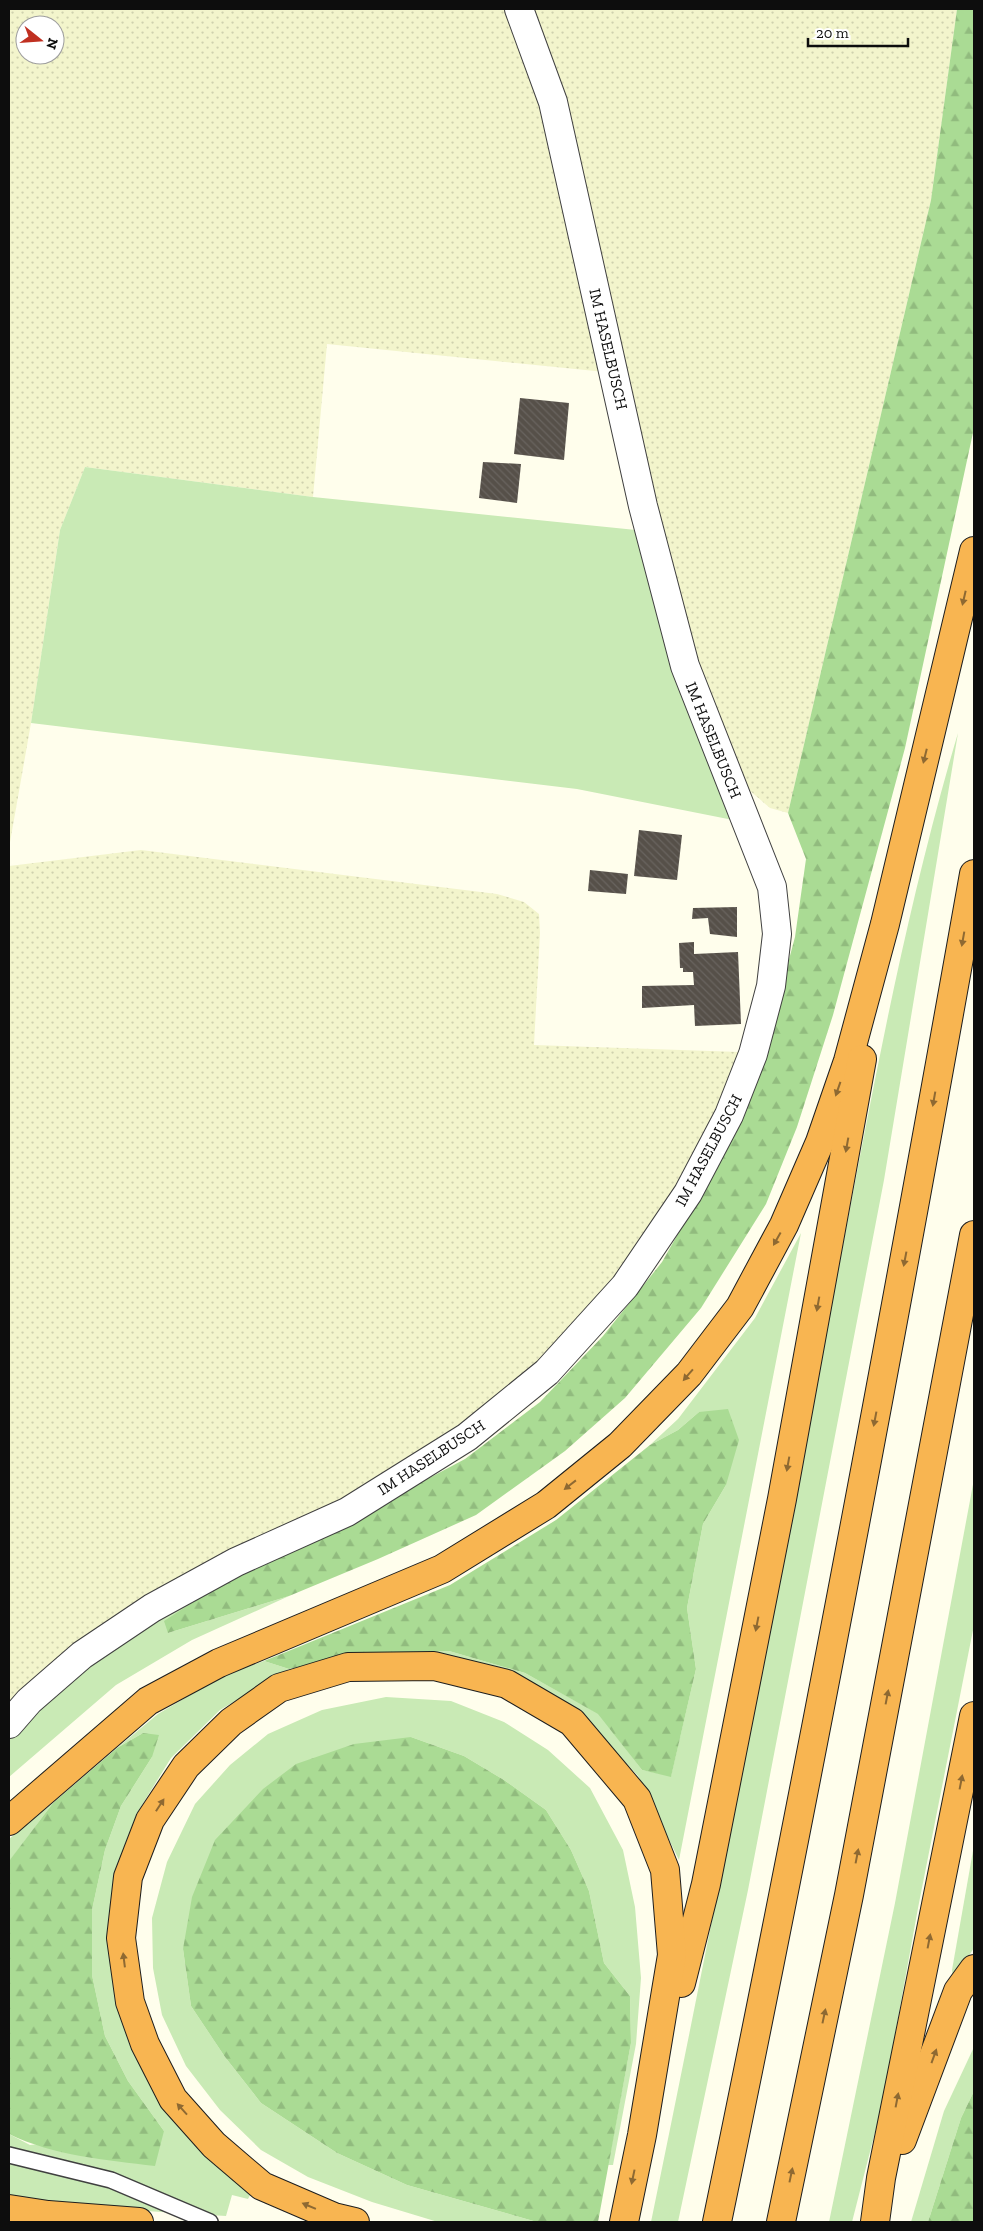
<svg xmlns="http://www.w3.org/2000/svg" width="983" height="2231" viewBox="0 0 983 2231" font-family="'Zilla Slab',serif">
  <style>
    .farmland { fill: url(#farmland-dots); fill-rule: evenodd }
    .grass { fill: #c9eab5 }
    .forest { fill: url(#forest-firs) }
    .building { fill: url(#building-back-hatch) }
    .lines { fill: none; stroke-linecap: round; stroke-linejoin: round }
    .lane-casing { stroke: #404040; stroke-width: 18 }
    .street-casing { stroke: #404040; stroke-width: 30 }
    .highway-casing { stroke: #1e1e1e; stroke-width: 30 }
    .lane { stroke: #fff; stroke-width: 15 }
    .street { stroke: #fff; stroke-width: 28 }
    .highway { stroke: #f8b551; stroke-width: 28 }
    .oneway { fill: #8e6932 }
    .labels { text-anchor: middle; stroke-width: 5; stroke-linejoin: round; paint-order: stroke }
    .street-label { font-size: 16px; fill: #0d0d0d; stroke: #fff }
  </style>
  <defs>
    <pattern id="farmland-dots" width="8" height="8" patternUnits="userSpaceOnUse" patternTransform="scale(1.25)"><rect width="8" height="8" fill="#f3f5cc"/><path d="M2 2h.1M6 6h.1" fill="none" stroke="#cfd1ae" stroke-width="1.8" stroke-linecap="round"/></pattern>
    <pattern id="forest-firs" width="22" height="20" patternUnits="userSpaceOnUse" patternTransform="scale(1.25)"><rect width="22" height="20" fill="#aadb94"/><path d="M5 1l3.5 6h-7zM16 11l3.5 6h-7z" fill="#91bb7e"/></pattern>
    <pattern id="building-back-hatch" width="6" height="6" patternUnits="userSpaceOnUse" patternTransform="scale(1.25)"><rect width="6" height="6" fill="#565049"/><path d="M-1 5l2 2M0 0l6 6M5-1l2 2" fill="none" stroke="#69645f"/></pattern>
  </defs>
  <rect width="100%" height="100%" fill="#fffeec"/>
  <g class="farmland">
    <path d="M 9,9 L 957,9 L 931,200 L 788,813 L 770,808 L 749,790 L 732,764 L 691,664 L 605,372 L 327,344 L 313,497 L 85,467 L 60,530 L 31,723 L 9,848 ZM 25,25 L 55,25 L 55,55 L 25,55 Z"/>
    <path d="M 141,850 L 497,894 L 524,902 L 539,914 L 540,933 L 534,1045 L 740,1052 L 718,1111 L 679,1191 L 615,1283 L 538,1367 L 458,1431 L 18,1693 L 9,1703 L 9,866 Z"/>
  </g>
  <g class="grass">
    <path d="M 85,467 L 313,497 L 636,530 L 733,820 L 577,789 L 31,723 L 60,530 Z"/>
    <path d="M 958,733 L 884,1180 L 748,1890 L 678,2222 L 651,2222 C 710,1935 766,1648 821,1360 C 862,1151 897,938 958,733 Z"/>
    <path d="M 801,1233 L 679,1860 L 638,1776 L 585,1719 L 450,1658 L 371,1653 L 449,1651 L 525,1673 L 599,1714 L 642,1770 L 671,1776 L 696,1669 L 687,1608 L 703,1524 L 726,1485 L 699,1412 L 678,1430 L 650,1445 L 678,1419 L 755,1318 Z"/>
    <path d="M 974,1479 L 974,1625 L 918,1908 L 883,2101 L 852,2222 L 829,2222 L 895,1903 Z"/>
    <path d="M 238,1573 L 168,1633 L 289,1596 L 192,1640 L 116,1685 L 9,1777 L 9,1739 L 67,1682 L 140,1623 Z"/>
    <path d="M 264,1661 L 289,1669 L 220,1710 L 171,1758 L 137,1813 L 114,1873 L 109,1940 L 115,2001 L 130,2045 L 164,2110 L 209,2159 L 251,2193 L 248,2199 L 232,2195 L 226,2216 L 146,2211 L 9,2197 L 9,2134 L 30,2145 L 164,2131 L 128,2081 L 105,2036 L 92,1975 L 92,1910 L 105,1850 L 121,1806 L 152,1757 L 143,1733 L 117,1748 L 158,1714 L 224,1675 Z"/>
    <path d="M 386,1697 L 451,1701 L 504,1722 L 548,1750 L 590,1788 L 623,1850 L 635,1907 L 641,1978 L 636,2044 L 613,2165 L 608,2165 L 631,2043 L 630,1996 L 604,1963 L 589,1891 L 571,1850 L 546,1810 L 504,1780 L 464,1756 L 411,1737 L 183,1949 L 191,2006 L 225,2057 L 261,2103 L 337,2153 L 407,2185 L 537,2222 L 438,2222 L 372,2202 L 308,2177 L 261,2150 L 220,2110 L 186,2066 L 162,2015 L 153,1968 L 152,1918 L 167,1862 L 195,1804 L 230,1765 L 268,1734 L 322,1710 Z"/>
    <path d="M 53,1803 L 11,1859 L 9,1861 L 9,1839 Z"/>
    <path d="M 974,1845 L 974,1948 L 953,1979 L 952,1970 Z"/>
    <path d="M 974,2047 L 974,2091 L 961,2118 L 928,2222 L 911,2222 L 944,2111 Z"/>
  </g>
  <g class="forest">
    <path d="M 957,9 L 974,9 L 974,428 L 905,748 L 833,1015 L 797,1127 L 766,1204 L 701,1308 L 625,1398 L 565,1451 L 476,1515 L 378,1559 L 289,1596 L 168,1633 L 164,1621 L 238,1573 L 356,1517 L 465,1459 L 540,1402 L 603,1336 L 662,1262 L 712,1174 L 760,1068 L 795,937 L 806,859 L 788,813 L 931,200 Z"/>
    <path d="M 728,1409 L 739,1440 L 726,1485 L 703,1524 L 687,1608 L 696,1669 L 671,1777 L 642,1770 L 598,1714 L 525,1673 L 449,1651 L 371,1653 L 289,1669 L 264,1661 L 450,1585 L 556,1520 L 650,1445 L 678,1430 L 699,1412 Z"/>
    <path d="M 143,1733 L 159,1735 L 152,1757 L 121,1806 L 105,1850 L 92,1910 L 92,1975 L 105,2036 L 128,2081 L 164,2131 L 155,2166 C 106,2160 54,2156 9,2134 L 9,1861 L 53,1803 L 117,1748 Z"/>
    <path d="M 411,1737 L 464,1756 L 504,1780 L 546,1810 L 571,1850 L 589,1891 L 604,1963 L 630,1996 L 631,2043 L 598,2222 L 537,2222 L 407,2185 L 337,2153 L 261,2103 L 225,2057 L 191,2006 L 183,1949 L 192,1897 L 215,1840 L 263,1789 L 296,1764 L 354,1744 Z"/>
    <path d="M 974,2091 L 974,2222 L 928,2222 L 961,2118 Z"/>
  </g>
  <g class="building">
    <path d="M 520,398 L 569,403 L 564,460 L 514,454 Z"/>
    <path d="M 483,462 L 521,464 L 517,503 L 479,498 Z"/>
    <path d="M 639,830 L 682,835 L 677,880 L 634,876 Z"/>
    <path d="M 590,870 L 628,874 L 626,894 L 588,891 Z"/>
    <path d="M 737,907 L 737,937 L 710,934 L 708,918 L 692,919 L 693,908 Z"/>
    <path d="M 694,942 L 694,954 L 738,952 L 741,1024 L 695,1026 L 694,1005 L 642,1008 L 642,986 L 694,985 L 693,972 L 683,972 L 683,968 L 680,968 L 679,943 Z"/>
  </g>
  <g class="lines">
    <defs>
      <path id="lane" d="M 9,2155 L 111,2180 L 210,2222"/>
      <path id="street" d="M 9,1724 L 29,1701 L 82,1655 L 152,1608 L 236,1562 L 347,1512 L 467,1437 L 547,1372 L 625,1286 L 688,1193 L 729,1115 L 753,1054 L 771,986 L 777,934 L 772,887 L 685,666 L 643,506 L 553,102 L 519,9"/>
      <g id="highway">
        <path d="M 9,1821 L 148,1701 L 219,1663 L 442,1569 L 546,1505 L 620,1445 L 689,1374 L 740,1307 L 784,1225 L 820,1142 L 848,1061 L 885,924 L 974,551"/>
        <path d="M 681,1983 L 706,1884 L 782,1499 L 862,1059"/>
        <path d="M 902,2140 L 958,1991 L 974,1969"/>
        <path d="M 9,2209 L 48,2215 L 139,2222"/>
        <path d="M 355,2222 L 334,2217 L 262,2186 L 214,2145 L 173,2099 L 145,2044 L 130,2002 L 121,1938 L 128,1877 L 150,1820 L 186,1766 L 231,1722 L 279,1688 L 348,1667 L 434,1666 L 507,1684 L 572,1722 L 637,1799 L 665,1870 L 672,1955 L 642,2135 L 624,2222"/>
        <path d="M 717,2222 C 810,1774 894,1324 974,874"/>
        <path d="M 781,2222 L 849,1895 L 974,1235"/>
        <path d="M 875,2222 L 881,2178 L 974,1716"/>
      </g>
    </defs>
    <use href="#lane" class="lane-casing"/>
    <use href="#street" class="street-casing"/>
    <use href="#highway" class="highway-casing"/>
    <use href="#lane" class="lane"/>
    <use href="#street" class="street"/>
    <use href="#highway" class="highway"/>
  </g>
  <defs><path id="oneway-solid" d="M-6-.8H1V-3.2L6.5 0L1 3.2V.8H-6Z" transform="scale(1.25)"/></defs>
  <g class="oneway">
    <use href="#oneway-solid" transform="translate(964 598) rotate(103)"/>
    <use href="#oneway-solid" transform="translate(925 756) rotate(104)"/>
    <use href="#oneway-solid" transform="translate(963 939) rotate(100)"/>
    <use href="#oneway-solid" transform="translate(838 1089) rotate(109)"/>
    <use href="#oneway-solid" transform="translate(934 1099) rotate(100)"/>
    <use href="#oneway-solid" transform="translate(847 1145) rotate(100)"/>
    <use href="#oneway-solid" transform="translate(777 1239) rotate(119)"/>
    <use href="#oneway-solid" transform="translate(905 1259) rotate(101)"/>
    <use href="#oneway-solid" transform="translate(818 1304) rotate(100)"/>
    <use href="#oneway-solid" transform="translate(688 1375) rotate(131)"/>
    <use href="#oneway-solid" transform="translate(875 1419) rotate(101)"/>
    <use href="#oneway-solid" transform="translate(788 1464) rotate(100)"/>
    <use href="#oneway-solid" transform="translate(570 1485) rotate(142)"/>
    <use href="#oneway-solid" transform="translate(757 1624) rotate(101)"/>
    <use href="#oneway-solid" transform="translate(887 1697) rotate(-79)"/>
    <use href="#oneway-solid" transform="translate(961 1782) rotate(-79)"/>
    <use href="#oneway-solid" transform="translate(160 1805) rotate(-57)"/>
    <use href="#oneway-solid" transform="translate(857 1856) rotate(-79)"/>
    <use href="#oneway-solid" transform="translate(929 1941) rotate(-79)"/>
    <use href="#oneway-solid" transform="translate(124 1960) rotate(-97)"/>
    <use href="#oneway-solid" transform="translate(824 2016) rotate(-78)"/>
    <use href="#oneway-solid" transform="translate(934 2056) rotate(-70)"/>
    <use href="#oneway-solid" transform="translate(897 2100) rotate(-79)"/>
    <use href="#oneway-solid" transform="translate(182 2109) rotate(-132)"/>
    <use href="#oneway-solid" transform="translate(791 2175) rotate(-78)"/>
    <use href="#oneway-solid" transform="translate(633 2177) rotate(102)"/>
    <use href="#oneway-solid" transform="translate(309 2206) rotate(-157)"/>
  </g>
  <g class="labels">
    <g class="street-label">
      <text transform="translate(609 349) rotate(77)" y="6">IM HASELBUSCH</text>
      <text transform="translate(714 740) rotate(68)" y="6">IM HASELBUSCH</text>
      <text transform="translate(708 1150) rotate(-62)" y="6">IM HASELBUSCH</text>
      <text transform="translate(431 1457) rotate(-33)" y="6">IM HASELBUSCH</text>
    </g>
  </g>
  <rect width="983" height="2231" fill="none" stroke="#0d0d0d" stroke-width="20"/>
  <g transform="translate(40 40) rotate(107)"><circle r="24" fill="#ffffff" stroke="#9e9e9e"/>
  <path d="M0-4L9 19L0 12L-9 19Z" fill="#c03021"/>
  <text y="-8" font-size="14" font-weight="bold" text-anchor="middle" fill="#0d0d0d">N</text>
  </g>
  <path d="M808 38v8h100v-8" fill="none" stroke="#0d0d0d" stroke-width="2.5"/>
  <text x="816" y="38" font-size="15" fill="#0d0d0d" stroke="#ffffff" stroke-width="4" paint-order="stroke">20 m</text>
</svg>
